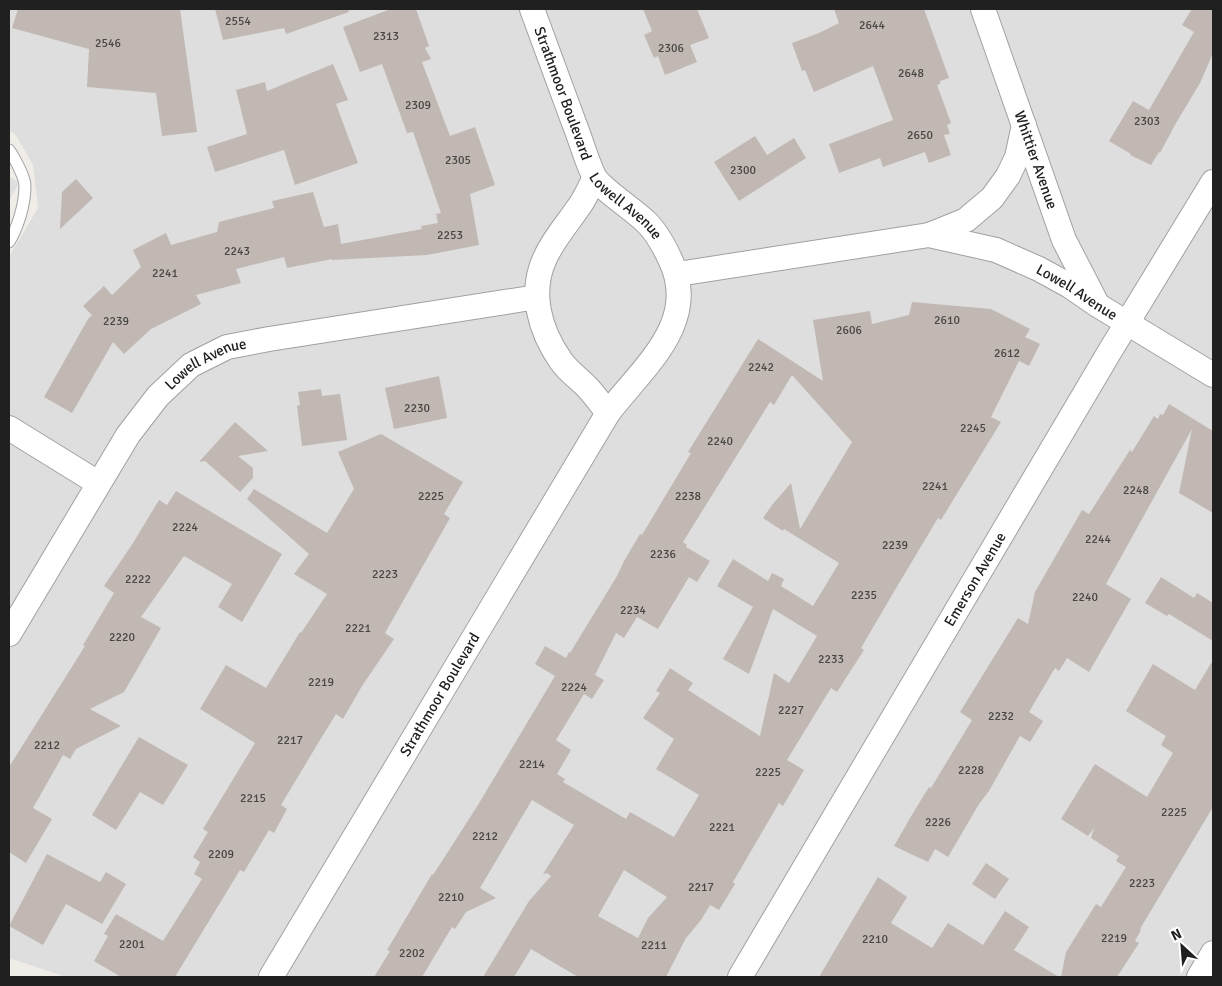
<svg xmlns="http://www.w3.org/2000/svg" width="1222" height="986" viewBox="0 0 1222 986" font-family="Signika,sans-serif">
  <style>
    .residential { fill: #dedede }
    .building { fill: #c1b8b4; fill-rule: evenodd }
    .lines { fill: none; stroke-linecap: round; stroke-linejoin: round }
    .service-casing { stroke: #a1a1a1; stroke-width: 13 }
    .minor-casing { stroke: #a1a1a1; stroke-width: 26 }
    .service { stroke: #fff; stroke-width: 11 }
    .minor { stroke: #fff; stroke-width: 24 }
    .labels { text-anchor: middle; stroke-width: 4; stroke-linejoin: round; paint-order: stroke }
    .number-label { font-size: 12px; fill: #484645 }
    .street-label { font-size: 15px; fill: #202020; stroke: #fff }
  </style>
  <rect width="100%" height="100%" fill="#f0ede8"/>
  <g class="residential">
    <path d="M 9,9 L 1213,9 L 1213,977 L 66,977 L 9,958 L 9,257 L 38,208 L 33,165 L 15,134 L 9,130 Z"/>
    <path d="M 9,176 L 19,183 L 9,201 Z"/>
  </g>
  <g class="building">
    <path d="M 18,9 L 180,9 L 197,132 L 162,136 L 156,93 L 87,87 L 89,49 L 12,28 Z"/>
    <path d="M 215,9 L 348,9 L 349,12 L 286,34 L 284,28 L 223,40 Z"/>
    <path d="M 391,9 L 416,9 L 429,46 L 425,48 L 431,59 L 422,62 L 450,136 L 475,127 L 495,185 L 470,194 L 479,245 L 427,255 L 332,260 L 332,259 L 287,268 L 284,257 L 236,269 L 241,283 L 196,295 L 201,304 L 151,329 L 124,354 L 113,342 L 72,413 L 44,397 L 88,319 L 92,315 L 83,306 L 104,286 L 112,295 L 141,267 L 133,250 L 166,233 L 171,245 L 217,232 L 219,222 L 274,208 L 272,201 L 313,192 L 324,227 L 338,224 L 341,244 L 422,229 L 421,226 L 438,223 L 436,214 L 441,213 L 413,132 L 407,133 L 382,64 L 360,72 L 343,27 Z"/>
    <path d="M 643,9 L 697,9 L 709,38 L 690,45 L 697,62 L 665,75 L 658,56 L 654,58 L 644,35 L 652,31 Z"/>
    <path d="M 834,9 L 924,9 L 949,78 L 940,81 L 940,84 L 937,85 L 951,123 L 947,125 L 950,134 L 944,135 L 951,155 L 929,163 L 925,152 L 883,167 L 880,158 L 839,173 L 829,144 L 893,120 L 873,66 L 814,92 L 805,70 L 802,71 L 792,43 L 819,33 L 839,23 Z"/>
    <path d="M 1192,9 L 1213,9 L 1213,53 L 1200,83 L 1176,123 L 1160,153 L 1159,152 L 1151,165 L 1130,155 L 1131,154 L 1109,141 L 1133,101 L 1149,110 L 1194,32 L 1182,25 Z"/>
    <path d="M 333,64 L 348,100 L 336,104 L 358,163 L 295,185 L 284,150 L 215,172 L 207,147 L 247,134 L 236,90 L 265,82 L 267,91 Z"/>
    <path d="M 755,136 L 767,155 L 794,138 L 806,158 L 739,201 L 714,162 Z"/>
    <path d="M 76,179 L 93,198 L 60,229 L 62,192 Z"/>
    <path d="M 912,302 L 991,309 L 1030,329 L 1025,337 L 1040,344 L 1029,366 L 1019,361 L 991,417 L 1001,422 L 941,520 L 938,518 L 895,590 L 861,648 L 864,650 L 837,692 L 831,688 L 787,760 L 804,770 L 783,806 L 779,803 L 733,882 L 735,884 L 719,910 L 710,905 L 701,920 L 686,938 L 666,977 L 578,977 L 531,949 L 514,977 L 483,977 L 529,901 L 551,876 L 547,873 L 543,874 L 574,825 L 532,800 L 480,888 L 496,898 L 466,912 L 455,929 L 452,927 L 422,977 L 374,977 L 390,951 L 387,950 L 432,874 L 433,875 L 478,805 L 555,676 L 535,664 L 545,646 L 566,658 L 569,652 L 570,653 L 617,576 L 624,561 L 640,534 L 642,535 L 691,453 L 688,452 L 758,339 L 823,381 L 813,320 L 870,311 L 872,324 L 909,315 ZM 792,375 L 852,442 L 800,529 L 791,483 L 772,505 L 763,518 L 783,531 L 784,529 L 839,563 L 813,606 L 781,586 L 784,579 L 772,573 L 768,581 L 733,559 L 717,586 L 753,607 L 723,659 L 749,674 L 773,609 L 817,636 L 789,683 L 774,673 L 760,736 L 688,690 L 693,683 L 670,668 L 656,691 L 660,693 L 643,718 L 674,739 L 656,769 L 699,795 L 674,837 L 630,812 L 626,819 L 563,782 L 565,779 L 557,774 L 571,750 L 556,740 L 584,694 L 592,699 L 604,680 L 595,675 L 616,633 L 624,638 L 637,617 L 658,629 L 689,577 L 697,582 L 710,561 L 686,547 L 687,545 L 683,542 L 770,402 L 774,405 ZM 624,870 L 667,897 L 648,918 L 638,938 L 598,916 Z"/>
    <path d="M 439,376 L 447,418 L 394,429 L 385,388 Z"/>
    <path d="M 321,389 L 322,396 L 340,394 L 347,440 L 302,446 L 297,406 L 300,405 L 298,392 Z"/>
    <path d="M 1169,404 L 1213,431 L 1213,513 L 1179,493 L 1192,429 L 1106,584 L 1131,599 L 1089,672 L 1067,658 L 1059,671 L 1055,668 L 1029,712 L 1043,721 L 1030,742 L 1020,736 L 989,791 L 979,804 L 948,857 L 935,849 L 928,862 L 894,846 L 913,813 L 929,787 L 931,788 L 972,720 L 960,712 L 1018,618 L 1028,624 L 1035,592 L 1082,510 L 1089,514 L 1130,450 L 1132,452 L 1154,416 L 1158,419 L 1160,414 L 1163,415 Z"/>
    <path d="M 235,422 L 268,451 L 238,456 L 253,468 L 253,478 L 240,492 L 205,461 L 199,462 Z"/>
    <path d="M 381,434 L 463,482 L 444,514 L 450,518 L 385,633 L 394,639 L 362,686 L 343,719 L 336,714 L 320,740 L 281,805 L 287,809 L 274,833 L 269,830 L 244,872 L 240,870 L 175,977 L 121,977 L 94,961 L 108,936 L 104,934 L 116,914 L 163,941 L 202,879 L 194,874 L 200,862 L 193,857 L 208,832 L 203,829 L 255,743 L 200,709 L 226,665 L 266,688 L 300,632 L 301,633 L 327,594 L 294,574 L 309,554 L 247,499 L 254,489 L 327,533 L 354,489 L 338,452 Z"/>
    <path d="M 176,491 L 282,554 L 242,622 L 218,607 L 232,584 L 184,556 L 141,617 L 161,628 L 124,692 L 90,709 L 121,726 L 76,749 L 70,759 L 63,755 L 33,808 L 52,819 L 26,863 L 9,852 L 9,767 L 85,646 L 83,645 L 114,593 L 104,586 L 133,543 L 159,500 L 167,505 Z"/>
    <path d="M 1161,577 L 1194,598 L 1197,593 L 1213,603 L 1213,641 L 1169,614 L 1167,616 L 1145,603 Z"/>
    <path d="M 1213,660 L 1213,807 L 1140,929 L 1141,930 L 1135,941 L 1139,943 L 1117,977 L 1061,977 L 1066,952 L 1096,904 L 1101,907 L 1126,867 L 1116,861 L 1119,856 L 1091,838 L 1094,828 L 1088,836 L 1061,819 L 1095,764 L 1147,797 L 1173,753 L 1161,745 L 1166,736 L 1126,711 L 1153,664 L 1195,690 Z"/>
    <path d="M 139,737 L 188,765 L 163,805 L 140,792 L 116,830 L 92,815 Z"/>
    <path d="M 47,854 L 100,882 L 106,872 L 126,884 L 102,924 L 66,904 L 43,945 L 9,926 Z"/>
    <path d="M 986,863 L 1009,879 L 995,899 L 972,884 Z"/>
    <path d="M 878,877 L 907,897 L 891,923 L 932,948 L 948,923 L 983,945 L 1005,911 L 1029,927 L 1014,950 L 1059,977 L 819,977 Z"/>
  </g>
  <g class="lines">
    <defs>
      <path id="service" d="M 9,150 C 14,157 25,177 25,186 C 25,204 18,227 9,242"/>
      <g id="minor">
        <path id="s1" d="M 532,9 C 546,47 560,85 574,123 C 581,140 586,160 594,176 C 600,188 634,210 645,221 C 656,231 664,246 670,259 C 701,322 643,367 608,413 C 601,404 594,394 586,386 C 578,378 568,371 561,361 C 540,331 528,292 546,256 C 554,239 567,224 578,208 C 585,199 589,188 595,178"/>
        <path id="s2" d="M 983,9 L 1064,240 L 1095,300"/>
        <path d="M 929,235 L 966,220 L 992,198 L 1008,176 L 1017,157 L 1024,125"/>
        <path id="s3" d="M 678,274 L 929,235 L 996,250 L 1039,269 L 1070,286 L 1099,306 L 1213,375"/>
        <path d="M 9,428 L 98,483"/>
        <path id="s4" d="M 9,634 L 128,435 L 158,396 L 191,365 L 227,347 L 269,339 L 537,297"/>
        <path id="s5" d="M 271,977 L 608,413"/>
        <path id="s6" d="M 740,977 L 1110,351 L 1213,182"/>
        <path d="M 1199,977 L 1213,953"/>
      </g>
    </defs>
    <use href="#service" class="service-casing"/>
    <use href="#minor" class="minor-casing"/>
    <use href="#service" class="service"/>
    <use href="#minor" class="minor"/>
  </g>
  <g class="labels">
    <g class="number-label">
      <text x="238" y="25">2554</text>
      <text x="872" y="29">2644</text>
      <text x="386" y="40">2313</text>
      <text x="108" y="47">2546</text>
      <text x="671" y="52">2306</text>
      <text x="911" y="77">2648</text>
      <text x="418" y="109">2309</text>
      <text x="1147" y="125">2303</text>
      <text x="920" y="139">2650</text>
      <text x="458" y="164">2305</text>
      <text x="743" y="174">2300</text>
      <text x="450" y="239">2253</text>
      <text x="237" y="255">2243</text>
      <text x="165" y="277">2241</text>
      <text x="947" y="324">2610</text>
      <text x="116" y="325">2239</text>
      <text x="849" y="334">2606</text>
      <text x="1007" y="357">2612</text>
      <text x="761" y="371">2242</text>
      <text x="417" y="412">2230</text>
      <text x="973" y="432">2245</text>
      <text x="720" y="445">2240</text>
      <text x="935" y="490">2241</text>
      <text x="1136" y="494">2248</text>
      <text x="431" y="500">2225</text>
      <text x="688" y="500">2238</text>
      <text x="185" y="531">2224</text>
      <text x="1098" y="543">2244</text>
      <text x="895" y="549">2239</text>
      <text x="663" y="558">2236</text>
      <text x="385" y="578">2223</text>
      <text x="138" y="583">2222</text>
      <text x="864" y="599">2235</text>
      <text x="1085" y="601">2240</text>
      <text x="633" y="614">2234</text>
      <text x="358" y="632">2221</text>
      <text x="122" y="641">2220</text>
      <text x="831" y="663">2233</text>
      <text x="321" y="686">2219</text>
      <text x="574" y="691">2224</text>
      <text x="791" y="714">2227</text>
      <text x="1001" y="720">2232</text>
      <text x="290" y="744">2217</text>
      <text x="47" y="749">2212</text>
      <text x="532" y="768">2214</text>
      <text x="971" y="774">2228</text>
      <text x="768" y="776">2225</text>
      <text x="253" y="802">2215</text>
      <text x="1174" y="816">2225</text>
      <text x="938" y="826">2226</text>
      <text x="722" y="831">2221</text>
      <text x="485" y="840">2212</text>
      <text x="221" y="858">2209</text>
      <text x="1142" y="887">2223</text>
      <text x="701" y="891">2217</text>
      <text x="451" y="901">2210</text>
      <text x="1114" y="942">2219</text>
      <text x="875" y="943">2210</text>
      <text x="132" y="948">2201</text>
      <text x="654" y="949">2211</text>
      <text x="412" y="957">2202</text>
    </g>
    <g class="street-label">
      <text dy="5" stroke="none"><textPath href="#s1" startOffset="90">Strathmoor Boulevard</textPath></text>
      <text dy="5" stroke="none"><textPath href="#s2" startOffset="160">Whittier Avenue</textPath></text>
      <text dy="5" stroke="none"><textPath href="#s1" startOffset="222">Lowell Avenue</textPath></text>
      <text dy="5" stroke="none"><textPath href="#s3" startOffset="414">Lowell Avenue</textPath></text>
      <text dy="5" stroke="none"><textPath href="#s4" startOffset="340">Lowell Avenue</textPath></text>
      <text dy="5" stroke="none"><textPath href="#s6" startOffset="462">Emerson Avenue</textPath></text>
      <text dy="5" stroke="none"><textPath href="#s5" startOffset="329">Strathmoor Boulevard</textPath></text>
    </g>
  </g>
  <rect width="1222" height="986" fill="none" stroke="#202020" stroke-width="20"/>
  <g transform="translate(1182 946) rotate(334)" stroke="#ffffff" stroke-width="4" paint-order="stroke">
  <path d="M0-4L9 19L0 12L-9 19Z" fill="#202020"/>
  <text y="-8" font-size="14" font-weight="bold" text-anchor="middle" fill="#202020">N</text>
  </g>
</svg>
